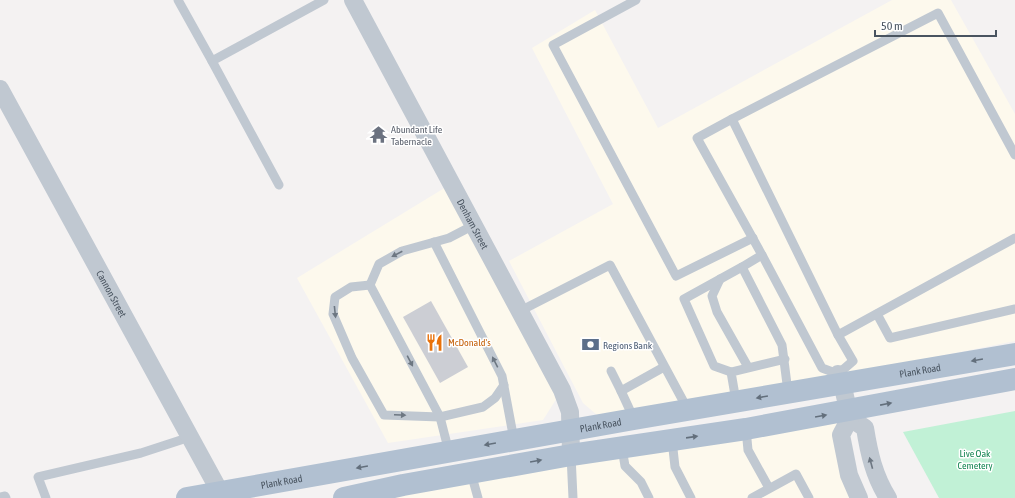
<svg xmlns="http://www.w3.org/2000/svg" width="1015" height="498" viewBox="0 0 1015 498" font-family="'Asap Condensed',sans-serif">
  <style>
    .commercial { fill: #fdf9ed }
    .green { fill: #c1f1d6 }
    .building { fill: #ccced4 }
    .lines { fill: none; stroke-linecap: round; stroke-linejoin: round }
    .service { stroke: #c0c8d1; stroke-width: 9 }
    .minor { stroke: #c0c8d1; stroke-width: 18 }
    .primary { stroke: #b1c0d1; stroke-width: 22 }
    .oneway { fill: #6d7782 }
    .oneway2 { fill: #636f7c }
    .labels { text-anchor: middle; stroke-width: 3; stroke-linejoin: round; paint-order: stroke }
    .worship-label { font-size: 10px; fill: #5b616d; stroke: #fff; text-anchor: start }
    .street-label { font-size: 10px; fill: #495460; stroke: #fff }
    .food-label { font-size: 10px; fill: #c56008; stroke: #fff; text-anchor: start }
    .service-label { font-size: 10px; fill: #4e5e75; stroke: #fff; text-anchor: start }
    .park-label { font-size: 10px; fill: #158653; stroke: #fff }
  </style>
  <rect width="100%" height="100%" fill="#f4f2f2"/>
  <g class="commercial">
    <path d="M 892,0 L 951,0 L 1015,114 L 1015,341 L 769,390 L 597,415 L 583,403 L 509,261 L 613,204 L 532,48 L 595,10 L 658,128 Z"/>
    <path d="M 451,184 L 562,390 L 543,420 L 388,443 L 297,278 Z"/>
    <path d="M 837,415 L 860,498 L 377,498 Z"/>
  </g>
  <path class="green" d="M 1015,411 L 1015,498 L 939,498 L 903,432 Z"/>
  <path class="building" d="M 431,301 L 468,367 L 440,383 L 403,317 Z"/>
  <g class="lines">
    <g class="service">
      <path d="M 178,0 L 212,61"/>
      <path d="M 636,0 L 553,45 L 676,276 L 753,238"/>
      <path d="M 732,119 L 838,335 L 853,361 L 838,374 L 822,368 L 762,255 L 697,138 Z"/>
      <path d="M 732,119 L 938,13 L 1015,155"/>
      <path d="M 279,185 L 212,61 L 324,0"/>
      <path d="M 434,242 L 502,376 L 514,440"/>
      <path d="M 762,255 L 742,267 L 782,345 L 788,392"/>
      <path d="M 720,279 L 712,296 L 717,312 L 748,367"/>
      <path d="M 370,285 L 351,287 L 335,297 L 333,314 L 352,358 L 384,415 L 440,417 L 483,407 L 495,398 L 504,385"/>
      <path d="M 520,311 L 610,265 L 688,410"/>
      <path d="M 877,314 L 890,338 L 1015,309"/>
      <path d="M 838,335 L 1015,238"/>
      <path d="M 611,371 L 621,391"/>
      <path d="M 731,372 L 714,366 L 684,299 L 742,267"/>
      <path d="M 736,401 L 731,372 L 785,359"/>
      <path d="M 634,419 L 621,391 L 664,367"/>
      <path d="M 746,429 L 748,450 L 769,488"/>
      <path d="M 672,440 L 675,467 L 691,498"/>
      <path d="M 622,448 L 625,466 L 641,482 L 649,498"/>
      <path d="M 449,452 L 440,417 L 370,285 L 379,264 L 402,251 L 449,238 L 474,225"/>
      <path d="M 571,455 L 573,498"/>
      <path d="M 471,473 L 478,498"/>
      <path d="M 0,497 L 5,496 L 6,498"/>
      <path d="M 46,498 L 38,477 L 141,453 L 190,437"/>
      <path d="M 752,498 L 796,474 L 809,498"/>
    </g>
    <g class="minor">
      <path id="s1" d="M 353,0 L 562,390 L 570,412 L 571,455"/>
      <path id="s2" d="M 0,89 L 220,492 L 219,498"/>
      <path d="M 838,374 L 842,383 L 850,418 L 865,428 C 869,453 874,476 888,498"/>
      <path d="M 850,418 L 841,435 L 849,475 L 859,498"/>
    </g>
    <g class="primary">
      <path id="s3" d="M 187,498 L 634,419 L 1015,354"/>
      <path d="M 344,498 L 403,485 L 571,455 L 746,429 L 1015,379"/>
    </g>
  </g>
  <defs><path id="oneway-solid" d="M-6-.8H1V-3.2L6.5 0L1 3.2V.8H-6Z"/></defs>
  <g class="oneway">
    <use href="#oneway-solid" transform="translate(397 254) rotate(153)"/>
    <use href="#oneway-solid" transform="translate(335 312) rotate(84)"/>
    <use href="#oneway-solid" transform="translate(410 361) rotate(62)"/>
    <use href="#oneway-solid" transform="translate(495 362) rotate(-117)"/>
    <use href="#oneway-solid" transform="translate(400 415) rotate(3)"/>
    <use href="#oneway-solid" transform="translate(871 463) rotate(-105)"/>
  </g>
  <g class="oneway2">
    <use href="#oneway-solid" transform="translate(977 360) rotate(170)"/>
    <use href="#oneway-solid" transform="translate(762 397) rotate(170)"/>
    <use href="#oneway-solid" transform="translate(886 404) rotate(-11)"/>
    <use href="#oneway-solid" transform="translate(821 416) rotate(-10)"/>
    <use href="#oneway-solid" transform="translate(692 437) rotate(-8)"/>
    <use href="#oneway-solid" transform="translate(490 444) rotate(170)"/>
    <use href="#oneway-solid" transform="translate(536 461) rotate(-10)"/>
    <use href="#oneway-solid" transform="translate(362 467) rotate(170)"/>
  </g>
  <defs>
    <symbol id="temple-bare" viewBox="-9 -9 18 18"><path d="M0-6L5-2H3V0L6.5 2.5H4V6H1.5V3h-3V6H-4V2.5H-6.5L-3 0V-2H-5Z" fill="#6b7280" stroke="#fff" stroke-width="2.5" paint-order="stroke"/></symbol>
    <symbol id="restaurant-bare" viewBox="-9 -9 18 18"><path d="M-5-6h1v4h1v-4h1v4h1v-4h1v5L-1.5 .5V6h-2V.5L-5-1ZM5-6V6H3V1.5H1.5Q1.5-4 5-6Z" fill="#e8710a" stroke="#fff" stroke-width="2.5" paint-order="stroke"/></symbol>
    <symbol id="bank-bare" viewBox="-9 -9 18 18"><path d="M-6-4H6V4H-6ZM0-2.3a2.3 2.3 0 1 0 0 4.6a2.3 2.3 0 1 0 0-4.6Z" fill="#5c6f8a" stroke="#fff" stroke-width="2.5" paint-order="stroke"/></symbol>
  </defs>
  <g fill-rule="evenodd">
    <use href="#temple-bare" x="366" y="122" width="25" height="25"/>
    <use href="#restaurant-bare" x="422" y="330" width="25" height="25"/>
    <use href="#bank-bare" x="578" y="332" width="25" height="25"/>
  </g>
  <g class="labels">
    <g class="worship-label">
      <text x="391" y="133">Abundant Life<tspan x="391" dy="12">Tabernacle</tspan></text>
    </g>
    <g class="street-label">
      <text dy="4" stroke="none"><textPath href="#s1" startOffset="254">Denham Street</textPath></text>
      <text dy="4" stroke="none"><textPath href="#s2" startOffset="233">Cannon Street</textPath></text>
      <text dy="4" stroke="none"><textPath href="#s3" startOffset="744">Plank Road</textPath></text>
      <text dy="4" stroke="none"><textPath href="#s3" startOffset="420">Plank Road</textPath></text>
      <text dy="4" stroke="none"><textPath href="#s3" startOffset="96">Plank Road</textPath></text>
    </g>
    <g class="food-label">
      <text x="448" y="346">McDonald's</text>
    </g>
    <g class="service-label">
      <text x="603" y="349">Regions Bank</text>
    </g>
    <g class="park-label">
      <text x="975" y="457">Live Oak<tspan x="975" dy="12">Cemetery</tspan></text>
    </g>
  </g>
  <path d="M875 30v6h121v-6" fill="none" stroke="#495460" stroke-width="2"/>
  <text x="881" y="30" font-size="12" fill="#495460" stroke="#ffffff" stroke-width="3" paint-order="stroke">50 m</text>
</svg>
